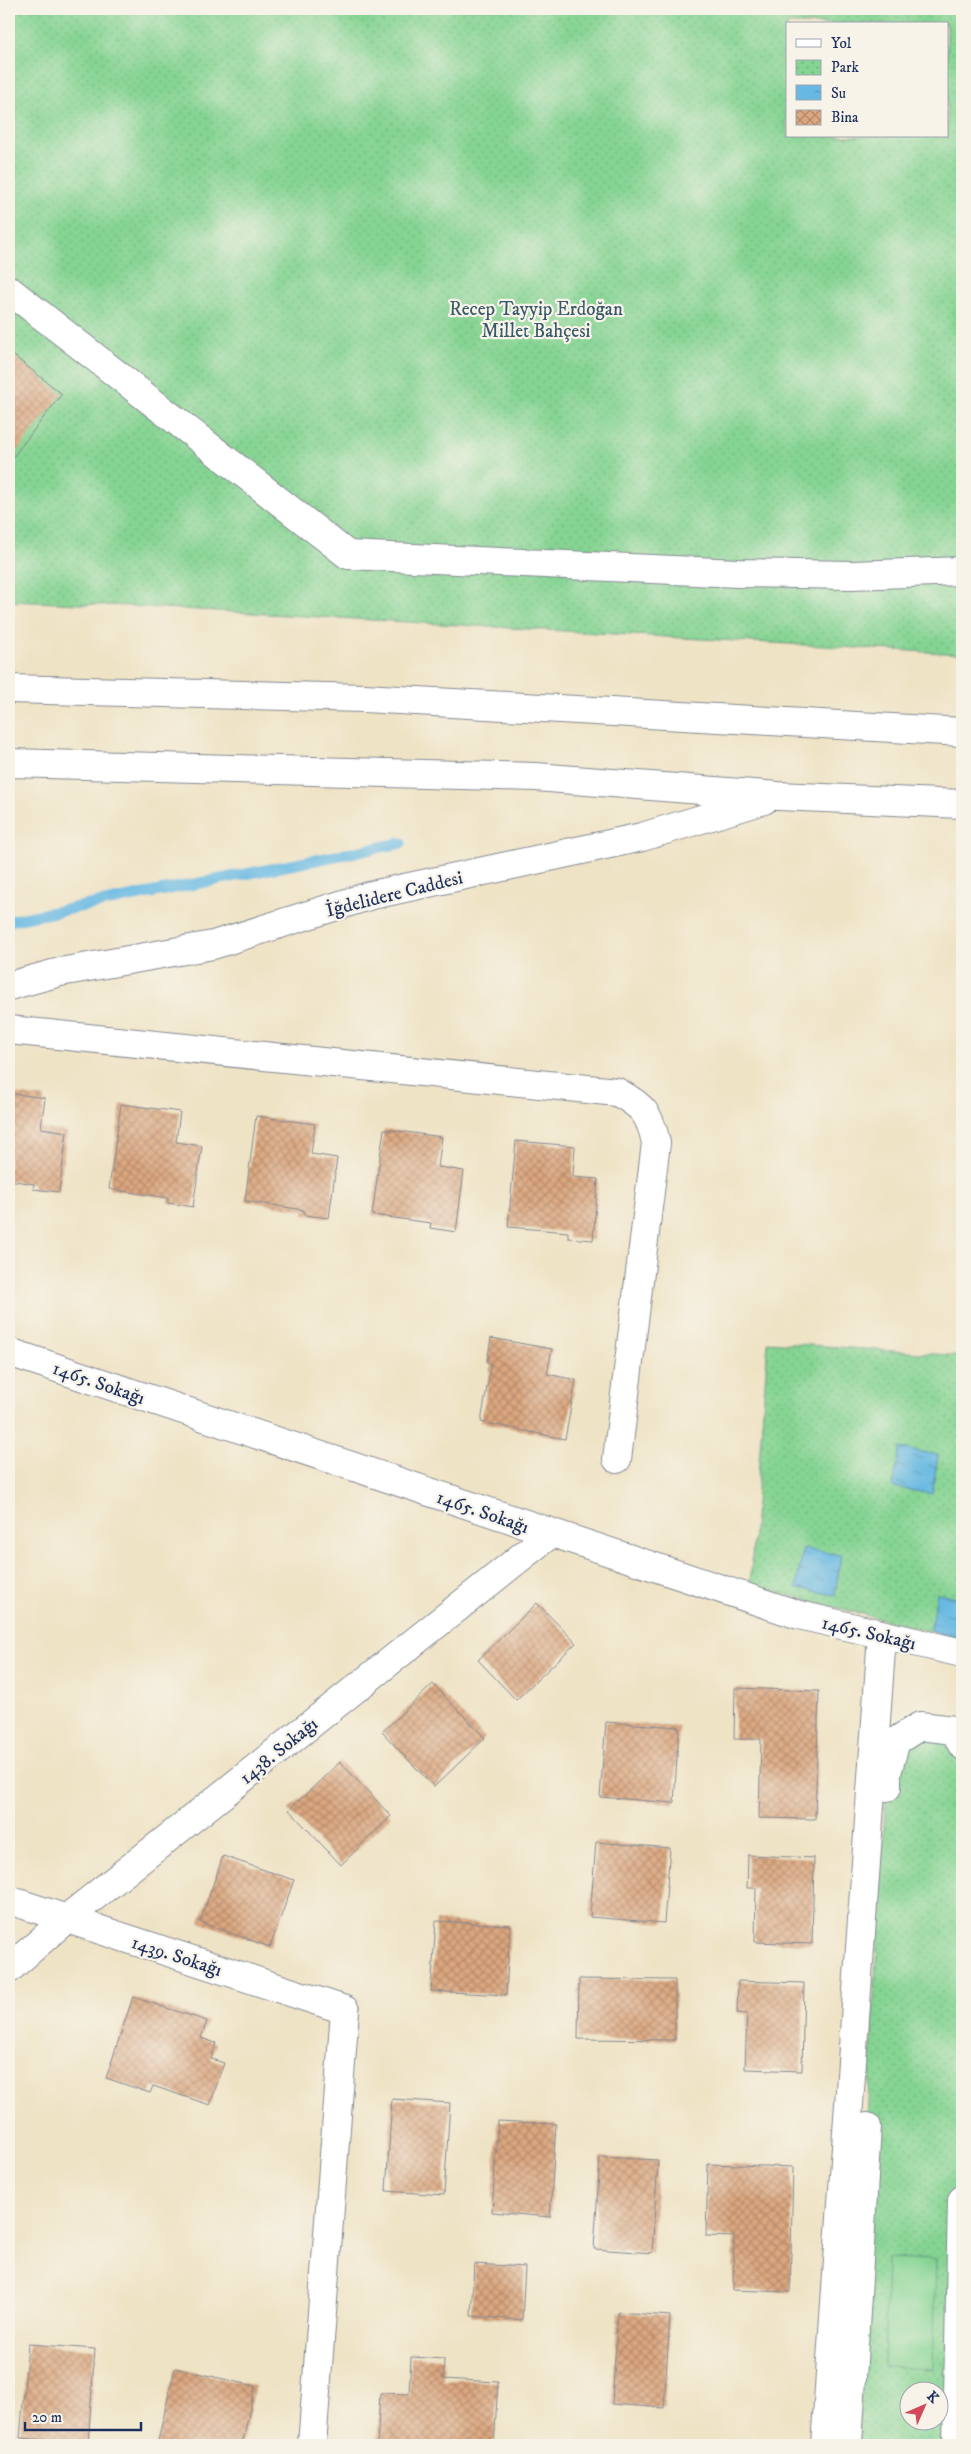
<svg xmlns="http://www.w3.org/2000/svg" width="971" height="2454" viewBox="0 0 971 2454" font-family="'IM FELL DW Pica',serif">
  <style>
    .park { fill: url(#park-dots); stroke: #508278; fill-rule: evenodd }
    .pitch { fill: #85d493; stroke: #508278 }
    .water { fill: url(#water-ripples); stroke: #4174a0 }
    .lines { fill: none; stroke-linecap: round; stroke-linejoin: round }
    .stream { stroke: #67b9e2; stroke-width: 11 }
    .building { fill: url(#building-cross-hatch) }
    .minor-casing { stroke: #858992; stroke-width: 30 }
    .minor { stroke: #fff; stroke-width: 28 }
    .labels { text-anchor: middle; stroke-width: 4.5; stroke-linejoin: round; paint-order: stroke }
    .park-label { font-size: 19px; fill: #36586b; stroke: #f7f3e8 }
    .street-label { font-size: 19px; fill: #1b2f5e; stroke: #f7f3e8 }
  </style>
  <defs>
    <pattern id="park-dots" width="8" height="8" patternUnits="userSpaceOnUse" patternTransform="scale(1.25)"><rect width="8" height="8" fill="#85d493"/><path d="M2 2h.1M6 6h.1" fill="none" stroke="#72b681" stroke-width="1.8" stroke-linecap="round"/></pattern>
    <pattern id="water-ripples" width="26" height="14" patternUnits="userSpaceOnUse" patternTransform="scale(1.25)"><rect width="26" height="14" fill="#67b9e2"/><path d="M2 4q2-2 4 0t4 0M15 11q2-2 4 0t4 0" fill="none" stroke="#5497ba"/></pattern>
    <pattern id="building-cross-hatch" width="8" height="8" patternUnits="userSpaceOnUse" patternTransform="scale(1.25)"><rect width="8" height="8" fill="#dca77f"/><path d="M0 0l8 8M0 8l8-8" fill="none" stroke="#b2886b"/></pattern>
  </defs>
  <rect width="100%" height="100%" fill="#f7f3e8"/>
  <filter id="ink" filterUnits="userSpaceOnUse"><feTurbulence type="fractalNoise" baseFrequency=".02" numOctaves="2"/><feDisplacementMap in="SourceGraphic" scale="10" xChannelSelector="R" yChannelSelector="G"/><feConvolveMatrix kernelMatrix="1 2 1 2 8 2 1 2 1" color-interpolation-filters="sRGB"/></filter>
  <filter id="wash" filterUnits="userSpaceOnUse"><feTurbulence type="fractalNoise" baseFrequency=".0096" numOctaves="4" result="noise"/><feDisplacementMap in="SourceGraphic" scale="20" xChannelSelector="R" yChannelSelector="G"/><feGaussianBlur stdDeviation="1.12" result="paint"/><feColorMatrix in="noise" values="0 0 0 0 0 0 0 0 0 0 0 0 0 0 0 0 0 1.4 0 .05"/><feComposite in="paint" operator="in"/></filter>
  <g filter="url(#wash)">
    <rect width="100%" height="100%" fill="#efe3c5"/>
    <g class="park">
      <path d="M 9,9 L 962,9 L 962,654 L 129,606 L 9,601 ZM 787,24 L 947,24 L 947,136 L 787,136 Z"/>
      <path d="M 768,1342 L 962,1356 L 962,1640 L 750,1585 Z"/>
      <path d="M 920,1726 L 962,1745 L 962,2200 L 957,2445 L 848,2445 L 887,1773 ZM 908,2392 L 938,2392 L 938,2422 L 908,2422 Z"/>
    </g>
    <path class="pitch" d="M 887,2258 L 936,2260 L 933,2369 L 884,2367 Z"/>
    <g class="water">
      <path d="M 900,1448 L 938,1455 L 932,1494 L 893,1487 Z"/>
      <path d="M 803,1549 L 841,1555 L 835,1595 L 796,1588 Z"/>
      <path d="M 937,1593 L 962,1598 L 962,1637 L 930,1632 Z"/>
    </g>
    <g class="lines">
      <path class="stream" d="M 9,921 L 401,843"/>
    </g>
    <g id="blocks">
      <g class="building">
        <path d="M 9,352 L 62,394 L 9,462 Z"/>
        <path d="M 9,1093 L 45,1098 L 41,1128 L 67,1132 L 59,1192 L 33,1189 L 34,1184 L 9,1180 Z"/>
        <path d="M 121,1104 L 180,1112 L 176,1142 L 202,1146 L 193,1207 L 168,1203 L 168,1198 L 109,1189 Z"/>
        <path d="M 256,1116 L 315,1124 L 311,1154 L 337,1158 L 329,1218 L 304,1215 L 304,1210 L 245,1201 Z"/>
        <path d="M 384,1129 L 442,1137 L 438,1167 L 464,1171 L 456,1232 L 430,1228 L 431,1223 L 372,1215 Z"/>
        <path d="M 516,1141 L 575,1146 L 573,1177 L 598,1179 L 593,1240 L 568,1238 L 568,1232 L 508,1227 Z"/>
        <path d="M 491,1338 L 552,1349 L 547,1374 L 576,1380 L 565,1439 L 481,1422 L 491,1364 L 487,1363 Z"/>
        <path d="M 537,1603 L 576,1643 L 516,1700 L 478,1660 Z"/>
        <path d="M 433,1684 L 485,1738 L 434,1787 L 382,1732 Z"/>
        <path d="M 735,1688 L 819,1691 L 815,1819 L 759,1818 L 761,1739 L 734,1739 Z"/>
        <path d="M 606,1722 L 679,1727 L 674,1803 L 600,1797 Z"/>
        <path d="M 340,1762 L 391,1816 L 341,1865 L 289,1810 Z"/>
        <path d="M 596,1842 L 670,1848 L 664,1923 L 590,1917 Z"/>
        <path d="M 748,1855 L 814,1858 L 812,1944 L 755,1942 L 756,1888 L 747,1888 Z"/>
        <path d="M 223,1856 L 294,1880 L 270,1947 L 200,1922 Z"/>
        <path d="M 436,1921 L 510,1925 L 506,1995 L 431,1991 Z"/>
        <path d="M 579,1979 L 675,1980 L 675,2040 L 578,2039 Z"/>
        <path d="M 738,1981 L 804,1983 L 802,2071 L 745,2069 L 747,2014 L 737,2013 Z"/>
        <path d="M 133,1997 L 207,2021 L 201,2038 L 216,2043 L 211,2059 L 224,2063 L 210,2105 L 153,2086 L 150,2093 L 106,2078 Z"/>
        <path d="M 392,2099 L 450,2103 L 444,2195 L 386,2191 Z"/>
        <path d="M 498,2121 L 556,2124 L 550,2217 L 492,2212 Z"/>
        <path d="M 600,2157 L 658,2160 L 652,2253 L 594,2249 Z"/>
        <path d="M 708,2164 L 793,2167 L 790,2292 L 733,2290 L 734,2237 L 706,2236 Z"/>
        <path d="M 474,2264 L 525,2267 L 522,2320 L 471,2316 Z"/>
        <path d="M 618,2312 L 670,2316 L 664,2408 L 612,2404 Z"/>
        <path d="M 28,2344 L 95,2349 L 88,2443 L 20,2438 Z"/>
        <path d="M 411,2357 L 444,2359 L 443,2379 L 498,2382 L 494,2445 L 377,2445 L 380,2393 L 409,2394 Z"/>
        <path d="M 175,2368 L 255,2386 L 242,2445 L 157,2445 Z"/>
      </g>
    </g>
  </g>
  <g filter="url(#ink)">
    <use href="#blocks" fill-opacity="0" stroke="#858992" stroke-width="1"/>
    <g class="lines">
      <defs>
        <g id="minor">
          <path d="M 9,290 L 348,555 L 738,573 L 852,575 L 962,571"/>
          <path d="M 9,689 L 364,698 L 962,732"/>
          <path d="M 9,763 L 536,777 L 778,796 L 962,804"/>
          <path d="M 9,986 L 60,972 L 213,945 L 372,895 L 642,837 L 764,800"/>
          <path d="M 9,1030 L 617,1092 C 643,1106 650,1114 656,1143 L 617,1459"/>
          <path d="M 9,1352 L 799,1615 L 962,1653"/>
          <path d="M 887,1787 L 887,1773 L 896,1741 L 920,1726 L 954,1730 L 962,1745"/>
          <path d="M 9,1900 L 345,2010 L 312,2445"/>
          <path d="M 9,1969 L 66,1919 L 550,1534"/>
          <path d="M 825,2445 L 882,1635"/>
          <path d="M 848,2445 L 867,2127"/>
          <path d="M 957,2445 L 962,2200"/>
        </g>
      </defs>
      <use href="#minor" class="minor-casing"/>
      <use href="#minor" class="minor"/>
    </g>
  </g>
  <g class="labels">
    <g class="park-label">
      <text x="536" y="315">Recep Tayyip Erdoğan<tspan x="536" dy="22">Millet Bahçesi</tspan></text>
    </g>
    <g class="street-label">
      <text transform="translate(394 893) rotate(-14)" y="7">İğdelidere Caddesi</text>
      <text transform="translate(99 1382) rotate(19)" y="7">1465. Sokağı</text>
      <text transform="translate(483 1511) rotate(19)" y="7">1465. Sokağı</text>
      <text transform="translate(869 1632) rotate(13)" y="7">1465. Sokağı</text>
      <text transform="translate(278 1750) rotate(-39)" y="7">1438. Sokağı</text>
      <text transform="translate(177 1955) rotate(18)" y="7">1439. Sokağı</text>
    </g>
  </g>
  <rect width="971" height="2454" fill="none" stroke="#f7f3e8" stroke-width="30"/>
  <rect x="786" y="22" width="162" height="115" fill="#f7f3e8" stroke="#9fa5b1"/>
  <rect x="796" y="39" width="25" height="8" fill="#ffffff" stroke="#9fa5b1"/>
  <text x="831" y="48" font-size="15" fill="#1b2f5e">Yol</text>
  <rect x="796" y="60" width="25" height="15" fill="url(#park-dots)" stroke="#9fa5b1"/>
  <text x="831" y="72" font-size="15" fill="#1b2f5e">Park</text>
  <rect x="796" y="85" width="25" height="15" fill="url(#water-ripples)" stroke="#9fa5b1"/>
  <text x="831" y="98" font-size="15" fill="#1b2f5e">Su</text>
  <rect x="796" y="110" width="25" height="15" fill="url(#building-cross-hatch)" stroke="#9fa5b1"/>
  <text x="831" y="122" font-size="15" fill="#1b2f5e">Bina</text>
  <g transform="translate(924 2406) rotate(45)"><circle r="24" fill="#f7f3e8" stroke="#9fa5b1"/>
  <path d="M0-4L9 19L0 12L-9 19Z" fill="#d1495b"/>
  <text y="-8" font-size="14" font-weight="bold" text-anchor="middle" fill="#1b2f5e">K</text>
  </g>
  <path d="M25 2422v8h116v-8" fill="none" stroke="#1b2f5e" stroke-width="2.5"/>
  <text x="32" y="2422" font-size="15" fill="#1b2f5e" stroke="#f7f3e8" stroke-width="4" paint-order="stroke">20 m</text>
</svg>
